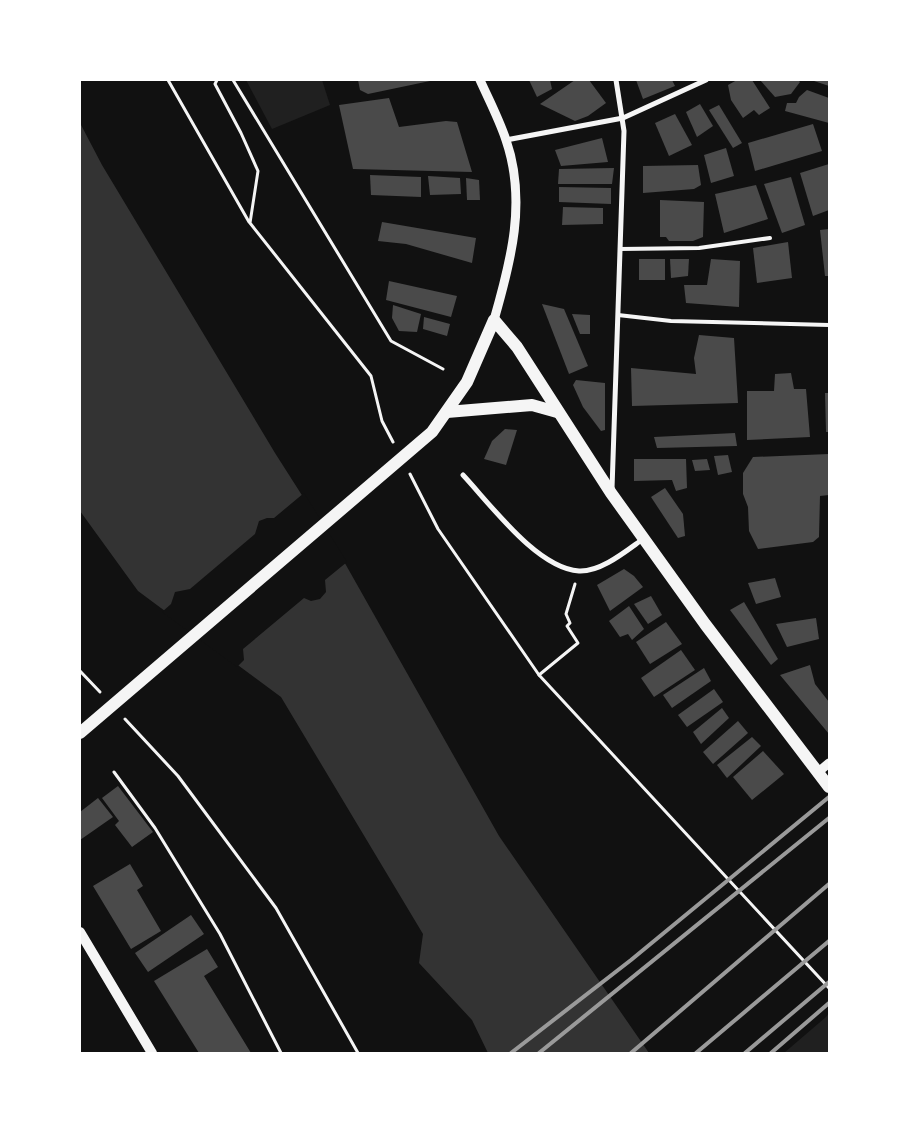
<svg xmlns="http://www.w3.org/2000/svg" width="909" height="1133" viewBox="0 0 909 1133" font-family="Lato,sans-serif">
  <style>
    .green { fill: #202020 }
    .water { fill: #333 }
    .pier { fill: #111 }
    .building { fill: #4a4a4a }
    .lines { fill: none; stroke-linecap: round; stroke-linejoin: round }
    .path { stroke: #f5f5f5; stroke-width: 3 }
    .service { stroke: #f5f5f5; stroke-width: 4 }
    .minor { stroke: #f5f5f5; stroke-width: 5 }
    .tertiary { stroke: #f5f5f5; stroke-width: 9 }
    .secondary { stroke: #f5f5f5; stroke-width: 10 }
    .primary { stroke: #f5f5f5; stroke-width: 12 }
    .rail { stroke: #9a9a9a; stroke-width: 4 }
  </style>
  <rect width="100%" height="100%" fill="#111"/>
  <g class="green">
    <path d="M 246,80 L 322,80 L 330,105 L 272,129 Z"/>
    <path d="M 829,1013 L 829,1053 L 784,1053 L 826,1017 Z"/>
  </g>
  <path class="water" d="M 80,123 L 102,165 L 275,453 L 342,558 L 499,836 L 649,1053 L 488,1053 L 472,1020 L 419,963 L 423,934 L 281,697 L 138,591 L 80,511 Z"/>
  <path class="pier" d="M 304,493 L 347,562 L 325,580 L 326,592 L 320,599 L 311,601 L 304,598 L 243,649 L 244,660 L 237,667 L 162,612 L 171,604 L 175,592 L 190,589 L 255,534 L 259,521 L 267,518 L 274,518 Z"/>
  <g class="building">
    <path d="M 358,80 L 430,80 L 430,81 L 368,94 L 360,90 Z"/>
    <path d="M 529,80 L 550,80 L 552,89 L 537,97 Z"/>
    <path d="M 575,80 L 589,80 L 606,103 L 588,116 L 575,121 L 540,104 Z"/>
    <path d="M 636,80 L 672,80 L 675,86 L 643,99 Z"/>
    <path d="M 737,80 L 752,80 L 770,108 L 759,115 L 754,110 L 743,118 L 731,100 L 728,85 Z"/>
    <path d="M 760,80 L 798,80 L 800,82 L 791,94 L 775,97 Z"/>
    <path d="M 811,80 L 829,80 L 829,86 Z"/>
    <path d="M 807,90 L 829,98 L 829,123 L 785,111 L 787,103 L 796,103 L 799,97 Z"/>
    <path d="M 389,98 L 399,127 L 446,121 L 457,122 L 472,172 L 353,169 L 339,105 Z"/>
    <path d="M 700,104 L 713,126 L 697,137 L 686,112 Z"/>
    <path d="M 719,105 L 742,143 L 733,148 L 709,110 Z"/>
    <path d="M 675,114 L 692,145 L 669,156 L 655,123 Z"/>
    <path d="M 813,124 L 822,151 L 755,171 L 748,143 Z"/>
    <path d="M 602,138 L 608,162 L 561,166 L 555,150 Z"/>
    <path d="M 726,148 L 734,176 L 711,183 L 704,155 Z"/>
    <path d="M 829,164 L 829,210 L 813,216 L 800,173 Z"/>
    <path d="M 698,165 L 701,185 L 694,189 L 643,193 L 643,166 Z"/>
    <path d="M 614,168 L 612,184 L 558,184 L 559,169 Z"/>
    <path d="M 370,175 L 421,177 L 421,197 L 371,195 Z"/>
    <path d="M 428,176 L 460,178 L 461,194 L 430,195 Z"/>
    <path d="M 791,177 L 805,225 L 782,233 L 764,184 Z"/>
    <path d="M 466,178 L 479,180 L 480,200 L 467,200 Z"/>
    <path d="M 756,185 L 768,219 L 724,233 L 715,194 Z"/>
    <path d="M 559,187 L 611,188 L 611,204 L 559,202 Z"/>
    <path d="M 660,200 L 704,202 L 703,237 L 693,241 L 669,241 L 666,237 L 660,237 Z"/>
    <path d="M 563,207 L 603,208 L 603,224 L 562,225 Z"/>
    <path d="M 382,222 L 476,238 L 472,263 L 406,244 L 378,241 Z"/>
    <path d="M 829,229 L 829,276 L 825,276 L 820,230 Z"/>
    <path d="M 788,242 L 792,278 L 757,283 L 753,248 Z"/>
    <rect x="639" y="259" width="26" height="21"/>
    <path d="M 670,259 L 689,259 L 688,276 L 671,278 Z"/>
    <path d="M 711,259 L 740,261 L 739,307 L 686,303 L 684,285 L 707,285 Z"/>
    <path d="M 389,281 L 457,296 L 451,317 L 386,300 Z"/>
    <path d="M 542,304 L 564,309 L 588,366 L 569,374 Z"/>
    <path d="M 393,305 L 421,314 L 417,332 L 399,331 L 392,318 Z"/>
    <path d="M 572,314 L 590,315 L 590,334 L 580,334 Z"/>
    <path d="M 424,317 L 450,324 L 447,336 L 423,329 Z"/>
    <path d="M 699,335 L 734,338 L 738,403 L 632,406 L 631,368 L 696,374 L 694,358 Z"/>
    <path d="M 791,373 L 794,389 L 806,389 L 810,437 L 747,440 L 747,391 L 774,391 L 775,374 Z"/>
    <path d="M 576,380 L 605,383 L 605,430 L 601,431 L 583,407 L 573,385 Z"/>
    <path d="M 825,393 L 829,393 L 829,432 L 826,432 Z"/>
    <path d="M 505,429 L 517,430 L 506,465 L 484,459 L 492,441 Z"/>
    <path d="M 735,433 L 737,446 L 657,448 L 654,437 Z"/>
    <path d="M 829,454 L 829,495 L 820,496 L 819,537 L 813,542 L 758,549 L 749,531 L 748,507 L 743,494 L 743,473 L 753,457 Z"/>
    <path d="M 728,455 L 732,472 L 718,475 L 714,456 Z"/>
    <path d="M 634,459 L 686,459 L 687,488 L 676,491 L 672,480 L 634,481 Z"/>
    <path d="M 707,459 L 710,470 L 695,471 L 692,460 Z"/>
    <path d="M 665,488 L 683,514 L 685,536 L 678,538 L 651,497 Z"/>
    <path d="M 624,569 L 634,576 L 643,587 L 610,611 L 597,585 Z"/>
    <path d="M 775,578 L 781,597 L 756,604 L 748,583 Z"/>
    <path d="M 651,596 L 662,615 L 648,624 L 634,604 Z"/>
    <path d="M 744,602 L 778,659 L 771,665 L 730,610 Z"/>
    <path d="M 629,606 L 644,629 L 632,640 L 628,634 L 620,637 L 609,621 Z"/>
    <path d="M 816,618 L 819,639 L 787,647 L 776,624 Z"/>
    <path d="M 666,622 L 682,644 L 650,664 L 636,642 Z"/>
    <path d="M 681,650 L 695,670 L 654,697 L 641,678 Z"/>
    <path d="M 810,665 L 815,684 L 829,702 L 829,734 L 780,675 Z"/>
    <path d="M 704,668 L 711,681 L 672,708 L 663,695 Z"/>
    <path d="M 714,689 L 723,702 L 687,727 L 678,715 Z"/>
    <path d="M 722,708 L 729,718 L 701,744 L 693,732 Z"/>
    <path d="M 738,721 L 748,733 L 713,764 L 703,752 Z"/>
    <path d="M 752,737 L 761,746 L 727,778 L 717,765 Z"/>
    <path d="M 763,751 L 784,774 L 752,800 L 733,777 Z"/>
    <path d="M 118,786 L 153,832 L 132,847 L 115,825 L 119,821 L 102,798 Z"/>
    <path d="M 98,798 L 113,817 L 80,840 L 80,812 Z"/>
    <path d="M 130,864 L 143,886 L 137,890 L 161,931 L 131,949 L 93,886 Z"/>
    <path d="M 191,915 L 204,934 L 148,972 L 135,953 Z"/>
    <path d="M 207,949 L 218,967 L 204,976 L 251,1053 L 199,1053 L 154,981 Z"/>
  </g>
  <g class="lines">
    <g class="path">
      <path d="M 168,80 L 249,222"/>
      <path d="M 217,80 L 215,84 L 241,133 L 258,171 L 250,223 L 371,376 L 382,421 L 393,442"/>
      <path d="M 233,80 L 391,341 L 443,369"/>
      <path d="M 410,474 L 438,529 L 539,675 L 829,988"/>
      <path d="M 80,671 L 100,692"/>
      <path d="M 539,675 L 578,643 L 567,626 L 570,623 L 566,614 L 575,584"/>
      <path d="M 125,719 L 178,776 L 276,908 L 358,1053"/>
      <path d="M 114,772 L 155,828 L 220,934 L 281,1053"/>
    </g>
    <g class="service">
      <path d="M 620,249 L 699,248 L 770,238"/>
      <path d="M 618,315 L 671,321 L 829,325"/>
    </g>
    <g class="minor">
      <path d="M 506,140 L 623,118 L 706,80"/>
      <path d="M 463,475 C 491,505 537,568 579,571 C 601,572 626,551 643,539"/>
      <path d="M 612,489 L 624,131 L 616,80"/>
    </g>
    <g class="tertiary">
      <path d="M 480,80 C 489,100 499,119 506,140 C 527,201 511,261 494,320"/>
      <path d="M 817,773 L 829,763"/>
    </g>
    <path class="secondary" d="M 80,932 L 152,1053"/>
    <g class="primary">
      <path d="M 447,412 L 532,405 L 557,412"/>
      <path d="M 80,733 L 432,432 L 467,382 L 494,320 L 517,347 L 611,493 L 705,624 L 829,787"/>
    </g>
    <g class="rail">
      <path d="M 511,1053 L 631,960 L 829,797"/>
      <path d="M 539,1053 L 829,818"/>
      <path d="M 631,1053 L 829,884"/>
      <path d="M 696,1053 L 829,941"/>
      <path d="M 745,1053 L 829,982"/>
      <path d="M 771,1053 L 829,1003"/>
    </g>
  </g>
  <rect width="909" height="1133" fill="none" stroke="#ffffff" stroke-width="162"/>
</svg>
